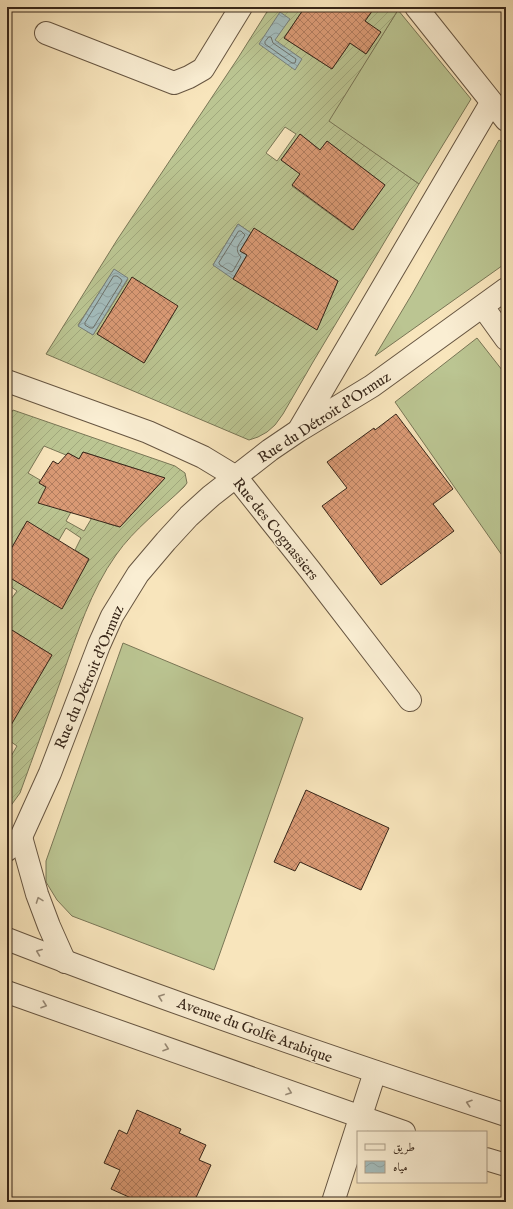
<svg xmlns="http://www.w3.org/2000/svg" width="513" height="1209" viewBox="0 0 513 1209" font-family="'IM FELL English',Amiri,serif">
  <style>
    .grass { fill: #bbc592; stroke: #797656 }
    .garden { fill: url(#garden-furrows); stroke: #797656; fill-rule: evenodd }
    .water { fill: url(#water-waves); stroke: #78807b }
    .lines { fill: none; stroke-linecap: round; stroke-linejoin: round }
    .shore { stroke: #6d716a; stroke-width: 1 }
    .building { fill: url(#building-cross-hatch); stroke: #372619 }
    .minor-casing { stroke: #675642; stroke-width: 24 }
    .minor { stroke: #faeed3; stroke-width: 22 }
    .oneway { stroke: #988a76 }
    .labels { text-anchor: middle; stroke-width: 3; stroke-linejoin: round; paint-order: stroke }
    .street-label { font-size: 15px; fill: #372619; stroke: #faeed3 }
  </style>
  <defs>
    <pattern id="garden-furrows" width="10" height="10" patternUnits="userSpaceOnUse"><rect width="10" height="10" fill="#bbc592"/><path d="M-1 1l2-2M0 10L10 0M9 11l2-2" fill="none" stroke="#a1a97d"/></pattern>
    <pattern id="water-waves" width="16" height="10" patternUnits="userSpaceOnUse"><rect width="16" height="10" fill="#a3bcbc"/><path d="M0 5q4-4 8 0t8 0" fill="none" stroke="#8da1a1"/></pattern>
    <pattern id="building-cross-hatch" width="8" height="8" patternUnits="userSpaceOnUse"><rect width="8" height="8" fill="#da9a75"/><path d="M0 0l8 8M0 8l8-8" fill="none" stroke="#b27d5f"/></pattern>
  </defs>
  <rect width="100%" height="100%" fill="#f8e5bc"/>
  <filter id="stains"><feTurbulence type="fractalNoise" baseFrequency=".005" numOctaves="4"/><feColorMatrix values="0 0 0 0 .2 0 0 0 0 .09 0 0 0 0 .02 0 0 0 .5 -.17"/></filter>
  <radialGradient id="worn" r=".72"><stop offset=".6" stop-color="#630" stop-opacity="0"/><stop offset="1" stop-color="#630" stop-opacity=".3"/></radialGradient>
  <g class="grass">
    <path d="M 398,10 L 471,99 L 419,184 L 328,121 Z"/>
    <path d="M 499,140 L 506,145 L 506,263 L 375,356 L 412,294 Z"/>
    <path d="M 477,338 L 506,375 L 506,561 L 395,402 Z"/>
    <path d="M 123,643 L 303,718 L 214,970 L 72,916 L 57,900 L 46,882 L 46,861 Z"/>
  </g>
  <g class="garden">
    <path d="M 270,7 L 305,7 L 284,38 L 332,69 L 350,43 L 366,54 L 380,32 L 365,21 L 371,13 L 364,7 L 395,7 L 398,10 L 329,121 L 419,184 L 313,362 L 283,414 L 275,425 L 267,432 L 258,437 L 249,440 L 46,354 L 117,240 L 238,58 ZM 285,127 L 296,134 L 277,161 L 266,153 ZM 300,134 L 320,150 L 327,141 L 385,185 L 352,230 L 292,186 L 300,174 L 281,160 ZM 238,224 L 251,233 L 254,229 L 338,281 L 317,329 L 213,265 ZM 114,270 L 128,279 L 93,335 L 78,325 ZM 132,278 L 177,307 L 144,363 L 97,334 Z"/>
    <path d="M 13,410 L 175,466 L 185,473 L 187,483 L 184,487 C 161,509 134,529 116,555 C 91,590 77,634 63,674 C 49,714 34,754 20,793 L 7,811 L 7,763 L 17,746 L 7,739 L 7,690 L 25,701 L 52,655 L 7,627 L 7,595 L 12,598 L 17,591 L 7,584 L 7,576 L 62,608 L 89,559 L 75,550 L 81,538 L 66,528 L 59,540 L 26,523 L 9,553 L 7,552 L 7,419 ZM 44,446 L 66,455 L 68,453 L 79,459 L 83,452 L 165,478 L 120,527 L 109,524 L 93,516 L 84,531 L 66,521 L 75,505 L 39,483 L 40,480 L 28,473 Z"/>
  </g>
  <g class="water">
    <path d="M 280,12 L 290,19 L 275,40 L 302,59 L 295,70 L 259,44 Z"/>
    <path d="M 238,224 L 251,233 L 240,251 L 247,255 L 233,279 L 213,265 Z"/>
    <path d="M 114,269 L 128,278 L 93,335 L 78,326 Z"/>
  </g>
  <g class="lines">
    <g class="shore">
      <path d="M 269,37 L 271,37 L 273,43 L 296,59 L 295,63 L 292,63 L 265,44 L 265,42 Z"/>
      <path d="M 239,231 L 241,231 L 245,235 C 240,244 233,248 241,257 L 233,271 L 231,272 L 220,265 L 219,263 Z"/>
      <path d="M 114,276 L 117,276 L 121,279 L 122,281 L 93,328 L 90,328 L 85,325 L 85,323 Z"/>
    </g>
  </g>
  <g class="building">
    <path d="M 305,7 L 375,7 L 365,21 L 381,32 L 366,54 L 350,43 L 332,69 L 284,38 Z"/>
    <path d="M 300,134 L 320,150 L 327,141 L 385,185 L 353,230 L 292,185 L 300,174 L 281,160 Z"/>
    <path d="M 254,228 L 338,281 L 317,330 L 233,279 L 247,255 L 240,251 Z"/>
    <path d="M 132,277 L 178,306 L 144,363 L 97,334 Z"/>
    <path d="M 396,414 L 453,489 L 433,504 L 454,531 L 381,585 L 322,506 L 347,488 L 327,462 L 374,428 L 375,430 Z"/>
    <path d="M 83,452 L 165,478 L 120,527 L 38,503 L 46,487 L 39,483 L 53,461 L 58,464 L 68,453 L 79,459 Z"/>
    <path d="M 27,521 L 89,559 L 62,609 L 7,576 L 7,556 Z"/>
    <path d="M 7,627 L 52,655 L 7,732 Z"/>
    <path d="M 306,790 L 389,828 L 361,890 L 300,862 L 295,871 L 274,862 Z"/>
    <path d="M 137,1110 L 181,1129 L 179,1133 L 206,1145 L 199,1160 L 211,1165 L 194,1202 L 140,1202 L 111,1189 L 120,1170 L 104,1163 L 119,1130 L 127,1134 Z"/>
  </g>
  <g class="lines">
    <defs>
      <g id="minor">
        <path d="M 416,7 L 506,120"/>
        <path d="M 46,33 L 174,83 L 189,77 L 203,69 L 241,7"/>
        <path d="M 483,307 L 506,339"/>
        <path d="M 7,381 L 148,432 L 203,457 L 236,477 L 310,570 L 410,700"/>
        <path d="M 300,428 L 491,103"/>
        <path d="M 21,837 L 37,894 L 49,926 L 65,962"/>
        <path d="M 7,850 L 21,837 L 50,773 L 99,645 L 112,616 L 138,574 L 166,541 L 189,516 L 211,496 L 270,450 L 298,431 L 372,386 L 506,289"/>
        <path d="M 7,939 C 171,1003 338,1060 506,1115"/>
        <path d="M 7,992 L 404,1132"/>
        <path d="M 486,1159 L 506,1165"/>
        <path d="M 333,1202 L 375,1072"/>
      </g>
    </defs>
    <use href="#minor" class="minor-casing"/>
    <use href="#minor" class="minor"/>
  </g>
  <defs><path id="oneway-chevron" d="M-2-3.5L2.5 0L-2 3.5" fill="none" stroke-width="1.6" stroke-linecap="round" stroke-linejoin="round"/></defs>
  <g class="oneway">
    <use href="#oneway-chevron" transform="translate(39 900) rotate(-110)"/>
    <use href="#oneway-chevron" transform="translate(39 952) rotate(-159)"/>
    <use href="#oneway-chevron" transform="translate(161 997) rotate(-160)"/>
    <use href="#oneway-chevron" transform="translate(44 1005) rotate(19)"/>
    <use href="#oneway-chevron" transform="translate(166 1048) rotate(19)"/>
    <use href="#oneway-chevron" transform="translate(289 1092) rotate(20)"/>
    <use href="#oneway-chevron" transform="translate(469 1103) rotate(-162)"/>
  </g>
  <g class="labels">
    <g class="street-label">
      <text transform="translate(324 417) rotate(-33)" y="5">Rue du Détroit d'Ormuz</text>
      <text transform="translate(276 529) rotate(51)" y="5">Rue des Cognassiers</text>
      <text transform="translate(89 677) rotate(-67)" y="5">Rue du Détroit d'Ormuz</text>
      <text transform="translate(255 1030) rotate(20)" y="5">Avenue du Golfe Arabique</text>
    </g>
  </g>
  <rect width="513" height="1209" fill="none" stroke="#f8e5bc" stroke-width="24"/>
  <rect x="8" y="8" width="497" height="1193" fill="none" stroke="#372619" stroke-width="2"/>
  <rect x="12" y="12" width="489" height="1185" fill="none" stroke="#372619"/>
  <rect x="357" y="1131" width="130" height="52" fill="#faeed3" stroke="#ac9e89"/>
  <rect x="365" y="1144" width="20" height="6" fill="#faeed3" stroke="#ac9e89"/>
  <text x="393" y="1151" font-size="12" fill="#372619">طريق</text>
  <rect x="365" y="1161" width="20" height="12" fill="url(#water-waves)" stroke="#ac9e89"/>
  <text x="393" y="1171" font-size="12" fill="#372619">مياه</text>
  <rect width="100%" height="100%" filter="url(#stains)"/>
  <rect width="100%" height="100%" fill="url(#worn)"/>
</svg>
